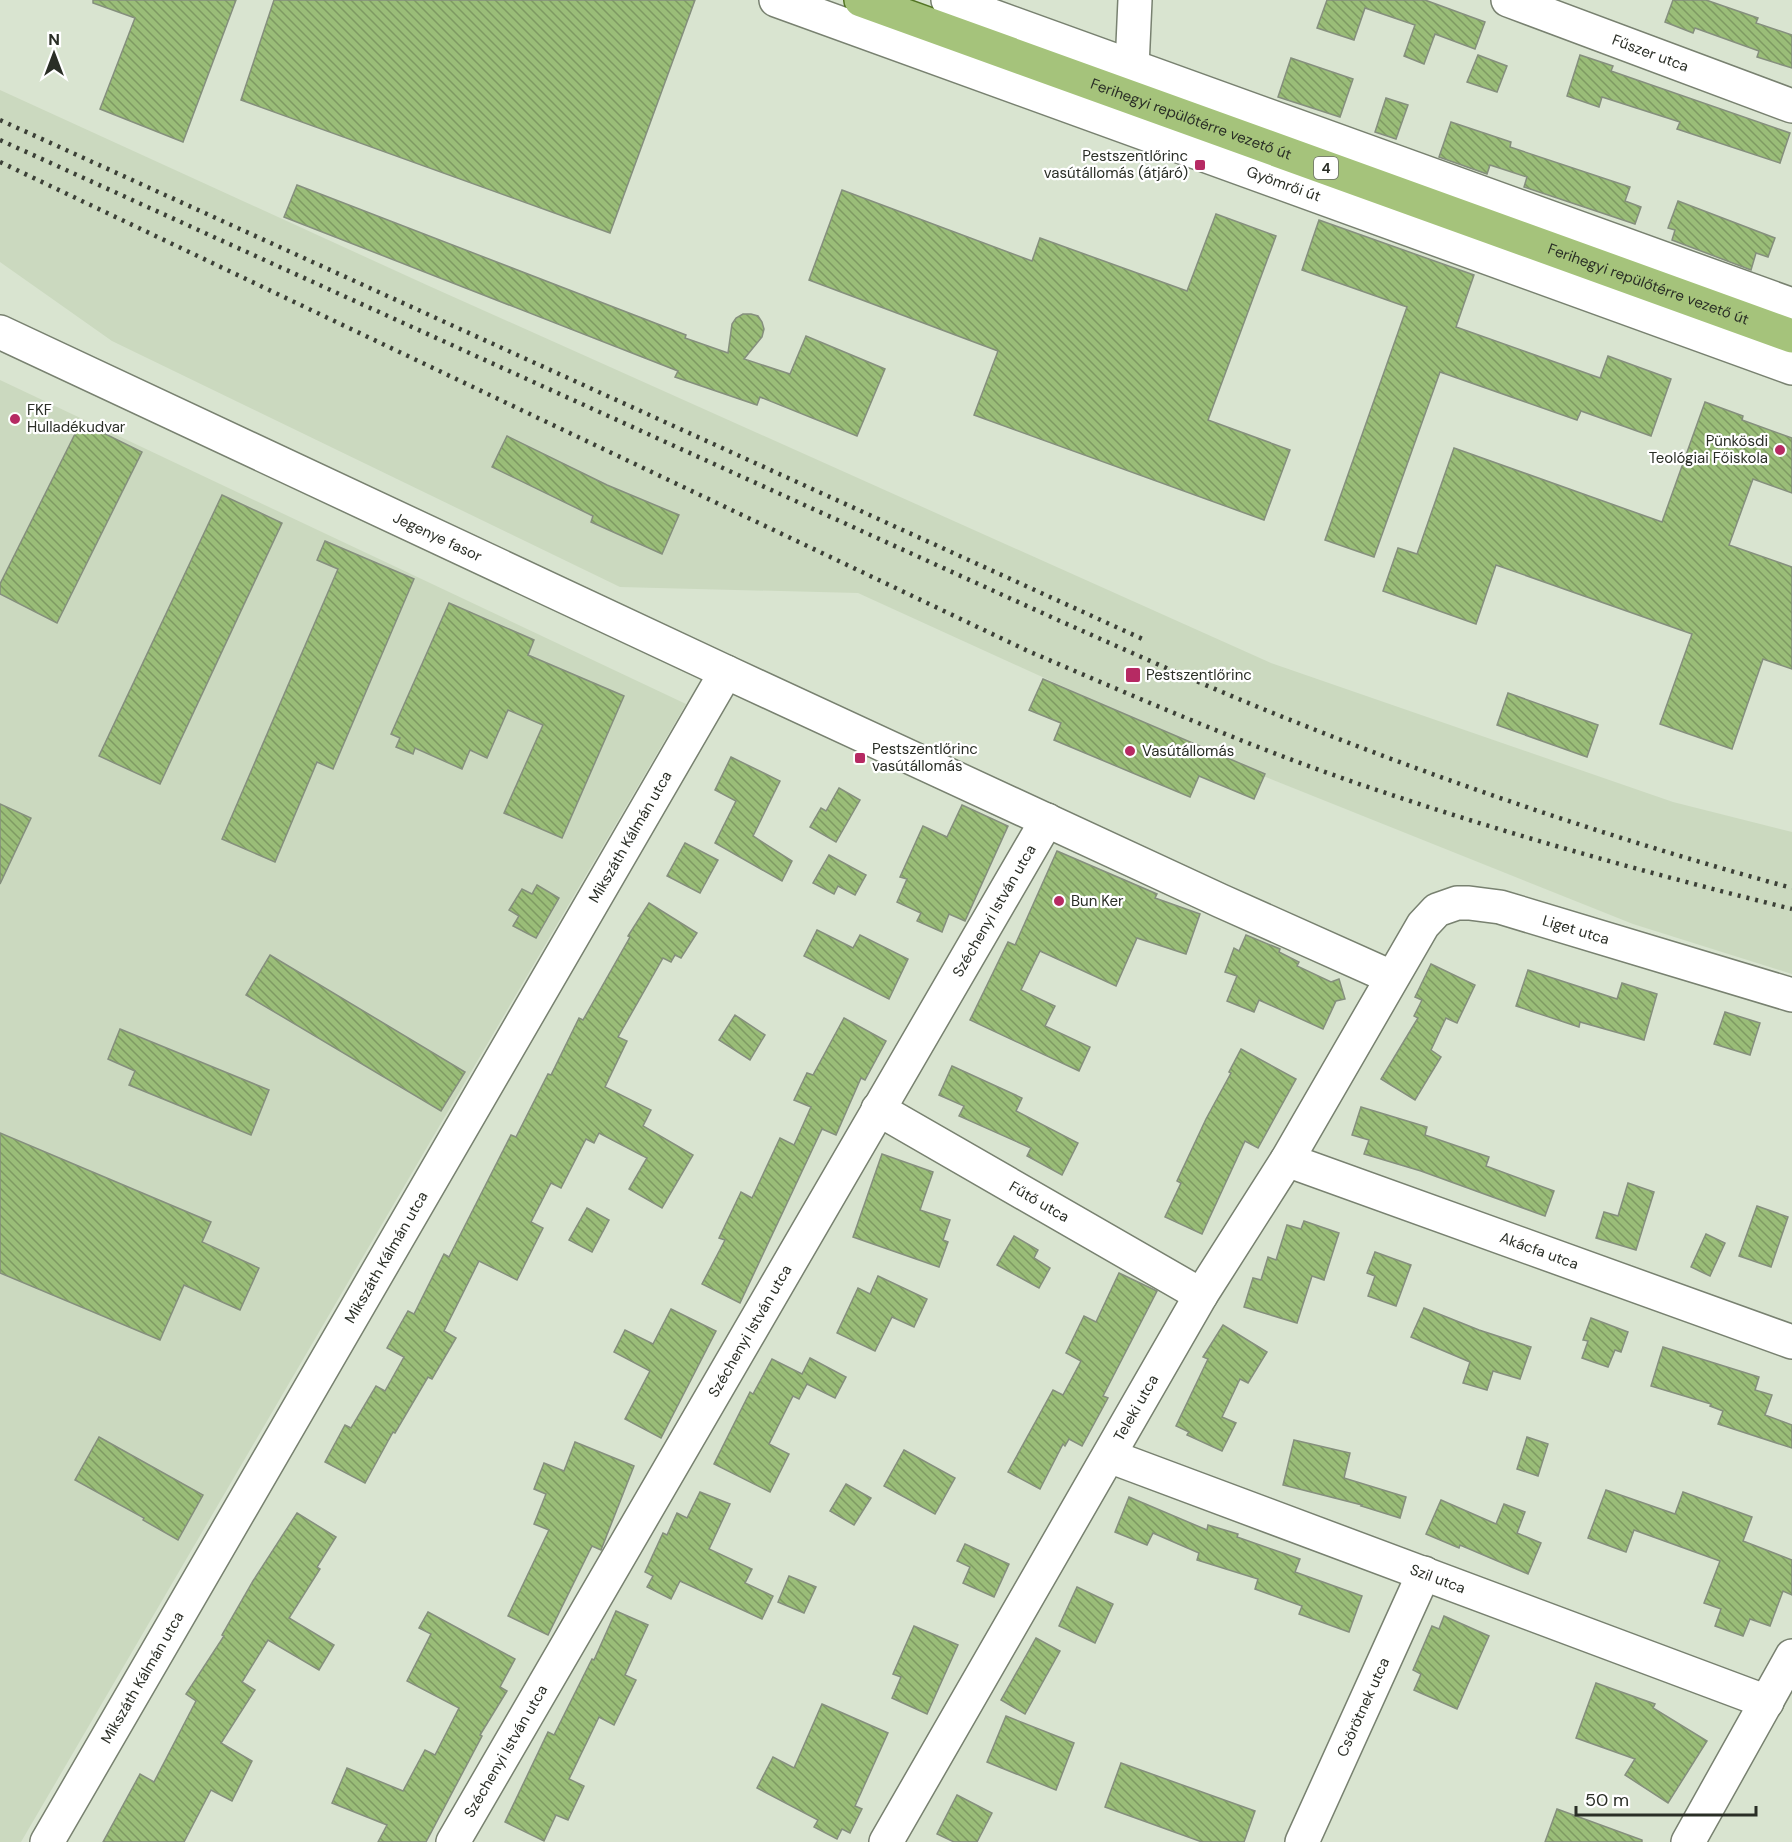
<svg xmlns="http://www.w3.org/2000/svg" width="1792" height="1842" viewBox="0 0 1792 1842" font-family="'DM Sans',sans-serif">
  <style>
    .built { fill: #cbd9bf }
    .building { fill: url(#building-back-hatch); stroke: #858f7d; stroke-width: 1.5 }
    .lines { fill: none; stroke-linecap: round; stroke-linejoin: round }
    .minor-casing { stroke: #788170; stroke-width: 36 }
    .major-casing { stroke: #537524; stroke-width: 36 }
    .minor { stroke: #fff; stroke-width: 33 }
    .major { stroke: #a5c37b; stroke-width: 33 }
    .rail { stroke: #3c4037; stroke-width: 4.5; stroke-dasharray: 3 6; stroke-linecap: butt }
    .poi-dot { fill: #b62a63; stroke: #fff; stroke-width: 2 }
    .labels { text-anchor: middle; stroke-width: 4.5; stroke-linejoin: round; paint-order: stroke }
    .shield { fill: #fff; stroke: #6a6d67; stroke-width: 1.5 }
    .shield-label { font-size: 14px; font-weight: bold; fill: #2a2e26 }
    .street-label { font-size: 15px; fill: #2a2e26; stroke: #fff }
    .poi-label { font-size: 15px; fill: #2a2e26; stroke: #fff; text-anchor: start }
  </style>
  <defs>
    <pattern id="building-back-hatch" width="6" height="6" patternUnits="userSpaceOnUse" patternTransform="scale(1.5)"><rect width="6" height="6" fill="#9abd78"/><path d="M-1 5l2 2M0 0l6 6M5-1l2 2" fill="none" stroke="#7e9a62"/></pattern>
  </defs>
  <rect width="100%" height="100%" fill="#d9e4d0"/>
  <g class="built">
    <path d="M 0,90 L 429,286 L 1271,663 L 1673,802 L 1792,832 L 1792,974 L 1633,924 L 1233,764 L 858,593 L 620,587 L 112,341 L 0,262 Z"/>
    <path d="M 0,380 L 686,704 L 21,1842 L 0,1842 Z"/>
  </g>
  <g class="building">
    <path d="M 93,0 L 236,0 L 183,142 L 100,109 L 135,18 L 93,3 Z"/>
    <path d="M 274,0 L 695,0 L 610,233 L 241,100 Z"/>
    <path d="M 1327,0 L 1425,0 L 1485,22 L 1475,49 L 1435,34 L 1424,64 L 1404,56 L 1415,25 L 1365,8 L 1354,40 L 1317,28 Z"/>
    <path d="M 1673,0 L 1706,0 L 1758,18 L 1756,23 L 1792,35 L 1792,68 L 1757,57 L 1759,51 L 1695,28 L 1693,33 L 1665,22 Z"/>
    <path d="M 1478,55 L 1507,66 L 1497,92 L 1467,82 Z"/>
    <path d="M 1580,55 L 1613,66 L 1611,71 L 1790,133 L 1780,163 L 1677,129 L 1680,122 L 1602,97 L 1599,107 L 1567,96 Z"/>
    <path d="M 1291,58 L 1353,79 L 1340,117 L 1278,97 Z"/>
    <path d="M 1386,98 L 1408,105 L 1396,139 L 1375,132 Z"/>
    <path d="M 1451,122 L 1511,142 L 1510,147 L 1630,187 L 1625,201 L 1641,207 L 1635,224 L 1524,187 L 1527,177 L 1490,165 L 1487,174 L 1439,157 Z"/>
    <path d="M 297,185 L 686,335 L 685,338 L 728,353 L 732,324 L 736,318 L 743,314 L 751,314 L 758,316 L 762,322 L 764,329 L 762,337 L 744,359 L 790,374 L 806,336 L 885,369 L 857,436 L 760,397 L 757,405 L 675,377 L 678,371 L 284,217 Z"/>
    <path d="M 842,190 L 1032,261 L 1040,238 L 1187,291 L 1216,214 L 1276,236 L 1208,420 L 1290,450 L 1264,520 L 974,415 L 998,351 L 809,280 Z"/>
    <path d="M 1678,201 L 1775,238 L 1768,257 L 1756,253 L 1751,270 L 1672,240 L 1675,230 L 1668,228 Z"/>
    <path d="M 1319,220 L 1474,275 L 1456,327 L 1600,378 L 1608,356 L 1671,379 L 1651,436 L 1581,411 L 1577,420 L 1440,372 L 1374,557 L 1325,540 L 1407,307 L 1302,270 Z"/>
    <path d="M 1705,402 L 1743,416 L 1742,420 L 1792,438 L 1792,493 L 1753,479 L 1729,545 L 1792,567 L 1792,669 L 1763,659 L 1732,749 L 1660,724 L 1692,634 L 1496,565 L 1476,624 L 1383,591 L 1398,548 L 1417,554 L 1454,448 L 1662,522 Z"/>
    <path d="M 81,422 L 142,452 L 57,623 L 0,594 L 0,584 Z"/>
    <path d="M 507,436 L 607,485 L 679,515 L 662,554 L 591,522 L 593,516 L 492,467 Z"/>
    <path d="M 222,495 L 282,523 L 160,784 L 99,756 Z"/>
    <path d="M 325,541 L 414,579 L 333,769 L 317,762 L 275,862 L 222,839 L 338,569 L 317,560 Z"/>
    <path d="M 449,603 L 534,640 L 528,655 L 624,696 L 562,838 L 504,813 L 543,725 L 508,710 L 487,758 L 470,750 L 462,769 L 415,748 L 413,754 L 396,747 L 400,738 L 391,734 Z"/>
    <path d="M 1043,679 L 1265,774 L 1254,799 L 1199,776 L 1190,797 L 1054,740 L 1061,723 L 1029,710 Z"/>
    <path d="M 1508,693 L 1598,725 L 1587,757 L 1497,725 Z"/>
    <path d="M 731,757 L 780,781 L 753,836 L 792,861 L 782,881 L 715,843 L 736,801 L 715,790 Z"/>
    <path d="M 839,788 L 860,800 L 836,842 L 810,827 L 821,808 L 826,811 Z"/>
    <path d="M 0,804 L 31,818 L 0,884 Z"/>
    <path d="M 962,805 L 1008,826 L 965,921 L 949,914 L 942,932 L 917,921 L 921,913 L 897,902 L 907,879 L 900,877 L 923,826 L 947,837 Z"/>
    <path d="M 685,843 L 718,860 L 700,893 L 667,876 Z"/>
    <path d="M 1057,851 L 1157,894 L 1155,898 L 1200,914 L 1186,954 L 1137,938 L 1116,986 L 1040,951 L 1021,990 L 1055,1006 L 1045,1026 L 1090,1047 L 1079,1071 L 970,1020 L 1008,942 L 1015,945 Z"/>
    <path d="M 829,855 L 866,875 L 855,895 L 838,886 L 834,894 L 813,883 Z"/>
    <path d="M 537,885 L 559,898 L 536,938 L 513,926 L 519,916 L 509,910 L 522,889 L 532,894 Z"/>
    <path d="M 649,903 L 697,933 L 681,958 L 675,955 L 671,962 L 663,958 L 618,1037 L 627,1041 L 605,1087 L 651,1110 L 643,1126 L 693,1155 L 662,1208 L 629,1189 L 647,1158 L 599,1133 L 594,1143 L 586,1139 L 561,1188 L 551,1183 L 531,1222 L 543,1228 L 517,1280 L 479,1261 L 444,1331 L 456,1338 L 432,1379 L 428,1377 L 395,1433 L 393,1432 L 365,1483 L 325,1462 L 345,1425 L 351,1428 L 376,1386 L 385,1391 L 404,1357 L 387,1348 L 408,1311 L 414,1314 L 444,1254 L 449,1257 L 511,1135 L 516,1137 L 548,1074 L 551,1075 L 579,1018 L 583,1020 L 630,937 L 628,936 Z"/>
    <path d="M 817,930 L 853,948 L 860,935 L 908,959 L 889,999 L 804,956 Z"/>
    <path d="M 1246,935 L 1280,949 L 1279,952 L 1299,962 L 1297,966 L 1331,982 L 1339,979 L 1345,999 L 1336,1001 L 1323,1029 L 1259,1000 L 1254,1012 L 1227,1001 L 1237,976 L 1225,972 L 1234,948 L 1239,951 Z"/>
    <path d="M 270,955 L 465,1072 L 441,1111 L 246,995 Z"/>
    <path d="M 1431,964 L 1475,985 L 1457,1023 L 1446,1018 L 1431,1050 L 1441,1057 L 1415,1100 L 1381,1079 L 1418,1018 L 1414,1016 L 1422,1000 L 1415,997 Z"/>
    <path d="M 1528,970 L 1617,999 L 1622,983 L 1657,994 L 1644,1040 L 1580,1022 L 1579,1027 L 1516,1006 Z"/>
    <path d="M 1725,1012 L 1760,1023 L 1750,1055 L 1714,1044 Z"/>
    <path d="M 735,1015 L 765,1035 L 750,1060 L 719,1040 Z"/>
    <path d="M 844,1018 L 886,1041 L 865,1080 L 861,1078 L 836,1135 L 822,1129 L 740,1303 L 702,1284 L 725,1240 L 719,1238 L 741,1192 L 752,1198 L 780,1138 L 794,1145 L 811,1107 L 794,1100 L 807,1073 L 813,1075 Z"/>
    <path d="M 120,1029 L 269,1090 L 251,1135 L 129,1085 L 135,1071 L 108,1059 Z"/>
    <path d="M 1241,1049 L 1296,1079 L 1258,1148 L 1245,1141 L 1202,1234 L 1165,1217 L 1181,1183 L 1177,1181 L 1206,1119 L 1231,1073 L 1229,1072 Z"/>
    <path d="M 952,1066 L 1022,1098 L 1016,1111 L 1078,1143 L 1062,1175 L 1027,1156 L 1031,1148 L 959,1116 L 964,1106 L 939,1095 Z"/>
    <path d="M 1361,1107 L 1427,1127 L 1425,1135 L 1489,1157 L 1486,1166 L 1554,1191 L 1545,1216 L 1421,1171 L 1364,1154 L 1369,1140 L 1352,1135 Z"/>
    <path d="M 0,1133 L 211,1222 L 202,1242 L 259,1268 L 240,1310 L 184,1285 L 160,1340 L 0,1273 Z"/>
    <path d="M 882,1154 L 933,1172 L 920,1210 L 950,1220 L 943,1240 L 948,1242 L 939,1267 L 853,1237 Z"/>
    <path d="M 1628,1183 L 1654,1192 L 1636,1250 L 1596,1238 L 1604,1212 L 1618,1216 Z"/>
    <path d="M 1757,1206 L 1788,1217 L 1771,1267 L 1739,1256 Z"/>
    <path d="M 587,1208 L 609,1220 L 592,1252 L 569,1240 Z"/>
    <path d="M 1304,1221 L 1339,1233 L 1324,1280 L 1312,1276 L 1297,1323 L 1244,1307 L 1253,1278 L 1261,1280 L 1268,1257 L 1276,1260 L 1287,1225 L 1301,1229 Z"/>
    <path d="M 1706,1234 L 1725,1243 L 1710,1276 L 1691,1267 Z"/>
    <path d="M 1014,1236 L 1038,1250 L 1034,1258 L 1050,1268 L 1039,1288 L 997,1265 Z"/>
    <path d="M 1375,1252 L 1411,1265 L 1396,1306 L 1368,1296 L 1375,1276 L 1367,1273 Z"/>
    <path d="M 1119,1273 L 1157,1291 L 1103,1396 L 1108,1398 L 1082,1446 L 1069,1439 L 1065,1446 L 1063,1444 L 1040,1489 L 1008,1472 L 1053,1390 L 1063,1395 L 1081,1361 L 1066,1353 L 1084,1316 L 1096,1322 Z"/>
    <path d="M 878,1276 L 927,1299 L 914,1327 L 892,1317 L 875,1351 L 837,1333 L 858,1288 L 870,1294 Z"/>
    <path d="M 1424,1308 L 1479,1330 L 1531,1347 L 1520,1379 L 1493,1371 L 1487,1390 L 1463,1383 L 1470,1362 L 1411,1337 Z"/>
    <path d="M 671,1309 L 716,1331 L 661,1438 L 625,1419 L 650,1371 L 614,1352 L 625,1330 L 653,1344 Z"/>
    <path d="M 1591,1318 L 1628,1332 L 1621,1352 L 1615,1350 L 1608,1367 L 1582,1358 L 1588,1341 L 1583,1340 Z"/>
    <path d="M 1223,1325 L 1267,1352 L 1248,1383 L 1240,1379 L 1222,1417 L 1236,1423 L 1222,1451 L 1187,1435 L 1189,1432 L 1176,1426 L 1208,1359 L 1203,1357 Z"/>
    <path d="M 1663,1347 L 1759,1377 L 1755,1390 L 1772,1395 L 1765,1415 L 1792,1425 L 1792,1448 L 1718,1424 L 1723,1411 L 1710,1406 L 1711,1404 L 1651,1386 Z"/>
    <path d="M 810,1358 L 846,1377 L 835,1398 L 807,1384 L 799,1399 L 793,1396 L 769,1444 L 789,1454 L 770,1492 L 714,1464 L 750,1392 L 753,1394 L 772,1359 L 802,1374 Z"/>
    <path d="M 99,1437 L 203,1495 L 178,1540 L 143,1520 L 144,1518 L 75,1480 Z"/>
    <path d="M 1527,1437 L 1548,1444 L 1538,1476 L 1517,1469 Z"/>
    <path d="M 1294,1440 L 1350,1453 L 1344,1478 L 1406,1497 L 1400,1518 L 1361,1506 L 1362,1505 L 1283,1485 Z"/>
    <path d="M 575,1442 L 634,1466 L 601,1550 L 592,1546 L 548,1635 L 508,1616 L 549,1530 L 534,1524 L 546,1494 L 534,1489 L 544,1463 L 564,1471 Z"/>
    <path d="M 904,1450 L 955,1478 L 935,1514 L 884,1486 Z"/>
    <path d="M 846,1484 L 871,1498 L 854,1525 L 830,1511 Z"/>
    <path d="M 1606,1490 L 1675,1514 L 1683,1492 L 1752,1517 L 1743,1541 L 1792,1560 L 1792,1595 L 1783,1591 L 1770,1626 L 1750,1619 L 1743,1636 L 1715,1626 L 1721,1609 L 1704,1603 L 1720,1561 L 1634,1530 L 1626,1552 L 1588,1538 Z"/>
    <path d="M 700,1492 L 730,1504 L 709,1549 L 752,1569 L 745,1583 L 773,1596 L 762,1619 L 680,1581 L 671,1599 L 647,1587 L 653,1576 L 645,1572 L 663,1533 L 667,1535 L 677,1513 L 687,1518 Z"/>
    <path d="M 1129,1497 L 1207,1530 L 1208,1525 L 1238,1534 L 1237,1537 L 1300,1559 L 1295,1572 L 1362,1596 L 1349,1632 L 1299,1614 L 1302,1606 L 1255,1589 L 1258,1579 L 1197,1560 L 1199,1553 L 1153,1533 L 1147,1545 L 1115,1532 Z"/>
    <path d="M 1441,1500 L 1496,1524 L 1504,1504 L 1525,1512 L 1517,1533 L 1541,1543 L 1528,1574 L 1460,1545 L 1459,1548 L 1426,1534 Z"/>
    <path d="M 297,1513 L 336,1537 L 317,1567 L 320,1569 L 289,1618 L 334,1645 L 319,1670 L 268,1640 L 242,1682 L 255,1690 L 221,1743 L 252,1761 L 232,1801 L 211,1790 L 184,1842 L 103,1842 L 140,1774 L 154,1782 L 196,1701 L 186,1694 L 224,1636 L 222,1635 L 253,1581 Z"/>
    <path d="M 965,1544 L 1009,1564 L 994,1597 L 963,1583 L 970,1567 L 957,1561 Z"/>
    <path d="M 789,1576 L 816,1587 L 804,1613 L 778,1602 Z"/>
    <path d="M 1077,1587 L 1113,1604 L 1095,1643 L 1059,1626 Z"/>
    <path d="M 616,1611 L 648,1625 L 625,1675 L 636,1680 L 614,1725 L 599,1717 L 569,1779 L 584,1786 L 568,1820 L 556,1815 L 544,1841 L 505,1822 L 548,1732 L 554,1735 L 592,1659 L 594,1660 Z"/>
    <path d="M 428,1612 L 515,1659 L 500,1687 L 507,1691 L 480,1735 L 482,1736 L 426,1842 L 378,1842 L 387,1825 L 332,1803 L 347,1768 L 403,1791 L 425,1750 L 435,1755 L 459,1708 L 407,1681 L 431,1634 L 419,1628 Z"/>
    <path d="M 1444,1616 L 1489,1636 L 1457,1709 L 1414,1690 L 1421,1674 L 1413,1670 L 1432,1626 L 1439,1629 Z"/>
    <path d="M 914,1626 L 958,1645 L 927,1714 L 892,1698 L 901,1677 L 893,1674 Z"/>
    <path d="M 1036,1638 L 1060,1651 L 1025,1714 L 1001,1700 Z"/>
    <path d="M 1596,1683 L 1655,1704 L 1653,1708 L 1707,1741 L 1668,1803 L 1625,1775 L 1635,1759 L 1576,1738 Z"/>
    <path d="M 822,1704 L 888,1733 L 855,1806 L 862,1809 L 850,1833 L 842,1829 L 837,1839 L 814,1827 L 818,1820 L 757,1788 L 773,1757 L 794,1768 Z"/>
    <path d="M 1006,1716 L 1074,1743 L 1056,1790 L 987,1762 Z"/>
    <path d="M 1121,1763 L 1255,1811 L 1244,1842 L 1202,1842 L 1105,1807 Z"/>
    <path d="M 957,1795 L 992,1813 L 977,1842 L 954,1842 L 937,1834 Z"/>
    <path d="M 1557,1809 L 1642,1840 L 1642,1842 L 1545,1842 Z"/>
  </g>
  <g class="lines">
    <defs>
      <g id="minor">
        <path id="s1" d="M 776,0 L 1792,368"/>
        <path d="M 948,0 L 1792,305"/>
        <path id="s2" d="M 1508,0 L 1792,106"/>
        <path d="M 1132,67 L 1135,0"/>
        <path id="s3" d="M 0,332 L 726,672 L 1221,901 L 1391,977"/>
        <path id="s4" d="M 878,1109 L 1201,1295"/>
        <path id="s5" d="M 1287,1160 L 1792,1342"/>
        <path id="s6" d="M 1109,1456 L 1767,1702"/>
        <path id="s7" d="M 47,1842 L 726,672"/>
        <path id="s8" d="M 453,1842 L 1047,820"/>
        <path id="s9" d="M 886,1842 L 1201,1295 L 1287,1160 L 1423,925 L 1437,910 L 1457,903 L 1469,903 L 1500,907 L 1792,995"/>
        <path id="s10" d="M 1302,1842 L 1424,1573"/>
        <path d="M 1688,1842 L 1792,1656"/>
      </g>
      <g id="major">
        <path id="s11" d="M 861,0 L 1792,336"/>
      </g>
    </defs>
    <use href="#minor" class="minor-casing"/>
    <use href="#major" class="major-casing"/>
    <use href="#minor" class="minor"/>
    <use href="#major" class="major"/>
    <g class="rail">
      <path d="M 0,120 L 1147,641"/>
      <path d="M 0,140 L 1060,621 C 1137,655 1214,690 1293,721 C 1456,786 1623,842 1792,888"/>
      <path d="M 0,162 L 1028,651 C 1131,695 1234,740 1339,777 C 1488,829 1639,871 1792,909"/>
    </g>
  </g>
  <g class="poi-dot">
    <rect x="1194" y="159" width="12" height="12" rx="3"/>
    <circle cx="15" cy="419" r="6"/>
    <circle cx="1780" cy="450" r="6"/>
    <rect x="1125" y="667" width="16" height="16" rx="3"/>
    <circle cx="1130" cy="751" r="6"/>
    <rect x="854" y="752" width="12" height="12" rx="3"/>
    <circle cx="1059" cy="901" r="6"/>
  </g>
  <g class="labels">
    <rect class="shield" x="1314" y="157" width="24" height="22" rx="4.5"/>
    <g class="shield-label">
      <text x="1326" y="173">4</text>
    </g>
    <g class="street-label">
      <text dy="5" stroke="none"><textPath href="#s2" startOffset="152">Fűszer utca</textPath></text>
      <text dy="5" stroke="none"><textPath href="#s11" startOffset="351">Ferihegyi repülőtérre vezető út</textPath></text>
      <text dy="5" stroke="none"><textPath href="#s1" startOffset="540">Gyömrői út</textPath></text>
      <text dy="5" stroke="none"><textPath href="#s11" startOffset="837">Ferihegyi repülőtérre vezető út</textPath></text>
      <text dy="5" stroke="none"><textPath href="#s3" startOffset="483">Jegenye fasor</textPath></text>
      <text dy="5" stroke="none"><textPath href="#s7" startOffset="1162">Mikszáth Kálmán utca</textPath></text>
      <text dy="5" stroke="none"><textPath href="#s8" startOffset="1077">Széchenyi István utca</textPath></text>
      <text dy="5" stroke="none"><textPath href="#s9" startOffset="1227">Liget utca</textPath></text>
      <text dy="5" stroke="none"><textPath href="#s4" startOffset="186">Fűtő utca</textPath></text>
      <text dy="5" stroke="none"><textPath href="#s5" startOffset="268">Akácfa utca</textPath></text>
      <text dy="5" stroke="none"><textPath href="#s7" startOffset="676">Mikszáth Kálmán utca</textPath></text>
      <text dy="5" stroke="none"><textPath href="#s8" startOffset="591">Széchenyi István utca</textPath></text>
      <text dy="5" stroke="none"><textPath href="#s9" startOffset="501">Teleki utca</textPath></text>
      <text dy="5" stroke="none"><textPath href="#s6" startOffset="351">Szil utca</textPath></text>
      <text dy="5" stroke="none"><textPath href="#s7" startOffset="190">Mikszáth Kálmán utca</textPath></text>
      <text dy="5" stroke="none"><textPath href="#s10" startOffset="148">Csörötnek utca</textPath></text>
      <text dy="5" stroke="none"><textPath href="#s8" startOffset="105">Széchenyi István utca</textPath></text>
    </g>
    <g class="poi-label">
      <text x="1188" y="161" text-anchor="end">Pestszentlőrinc<tspan x="1188" dy="17">vasútállomás (átjáró)</tspan></text>
      <text x="27" y="415">FKF<tspan x="27" dy="17">Hulladékudvar</tspan></text>
      <text x="1768" y="446" text-anchor="end">Pünkösdi<tspan x="1768" dy="17">Teológiai Főiskola</tspan></text>
      <text x="1146" y="680">Pestszentlőrinc</text>
      <text x="872" y="754">Pestszentlőrinc<tspan x="872" dy="17">vasútállomás</tspan></text>
      <text x="1142" y="756">Vasútállomás</text>
      <text x="1071" y="906">Bun Ker</text>
    </g>
  </g>
  <g transform="translate(54 54)" stroke="#ffffff" stroke-width="4.5" paint-order="stroke">
  <path d="M0-4.5L10 22L0 15L-10 22Z" fill="#2a2e26"/>
  <text y="-9" font-size="16" font-weight="bold" text-anchor="middle" fill="#2a2e26">N</text>
  </g>
  <path d="M1576 1806v9h180v-9" fill="none" stroke="#2a2e26" stroke-width="3"/>
  <text x="1585" y="1806" font-size="18" fill="#2a2e26" stroke="#ffffff" stroke-width="4.5" paint-order="stroke">50 m</text>
</svg>
